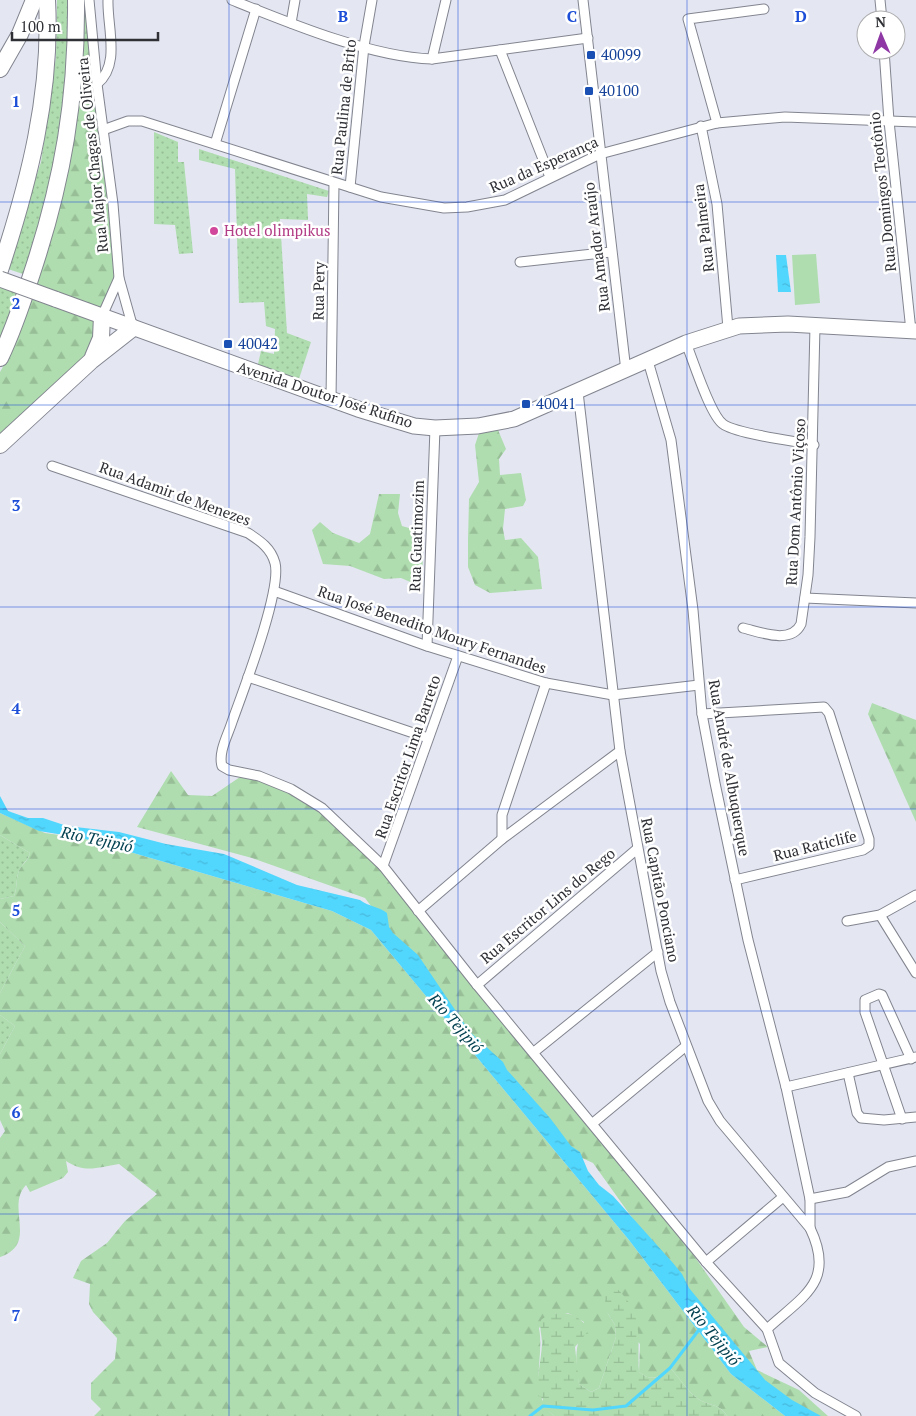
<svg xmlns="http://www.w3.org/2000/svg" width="916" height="1416" viewBox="0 0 916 1416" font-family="'PT Serif',serif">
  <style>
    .grass { fill: url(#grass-dots) }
    .forest { fill: url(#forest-firs) }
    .wetland { fill: url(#wetland-marsh) }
    .pitch { fill: #afddaf }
    .water { fill: url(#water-ripples) }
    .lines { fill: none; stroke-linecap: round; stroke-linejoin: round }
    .stream { stroke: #51d6fe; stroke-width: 3 }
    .street-casing { stroke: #82858f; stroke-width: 11 }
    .primary-casing { stroke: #82858f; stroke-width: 17 }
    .highway-casing { stroke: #82858f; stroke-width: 18 }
    .street { stroke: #fff; stroke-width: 9 }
    .primary { stroke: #fff; stroke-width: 15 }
    .highway { stroke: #fff; stroke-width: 16 }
    .primary-bridge-casing { stroke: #82858f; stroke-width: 17; stroke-linecap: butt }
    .primary-bridge { stroke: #fff; stroke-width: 15 }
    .grid { fill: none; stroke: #1d4ed8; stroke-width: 1; stroke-opacity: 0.55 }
    .transit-dot { fill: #1a4fb4; stroke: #fff; stroke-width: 2 }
    .hotel-dot { fill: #d1479c; stroke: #fff; stroke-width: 2 }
    .labels { text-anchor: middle; stroke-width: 5; stroke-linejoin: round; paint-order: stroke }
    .transit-label { font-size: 15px; fill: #164399; stroke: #fff; text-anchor: start }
    .street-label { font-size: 15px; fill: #2f3035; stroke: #fff }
    .hotel-label { font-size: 15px; fill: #b23c85; stroke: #fff; text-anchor: start }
    .water-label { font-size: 16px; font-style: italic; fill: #034151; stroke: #fff }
    .grid-label { font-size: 16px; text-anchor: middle; font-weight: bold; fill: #1d4ed8; stroke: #fff; stroke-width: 5; stroke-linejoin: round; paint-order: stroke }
  </style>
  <defs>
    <pattern id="grass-dots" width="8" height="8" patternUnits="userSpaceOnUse" patternTransform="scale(1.25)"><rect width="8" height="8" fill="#afddaf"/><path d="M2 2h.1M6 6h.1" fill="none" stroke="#97be97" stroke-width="1.8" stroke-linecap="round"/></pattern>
    <pattern id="forest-firs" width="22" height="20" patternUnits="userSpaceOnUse" patternTransform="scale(1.25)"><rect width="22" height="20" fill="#afddaf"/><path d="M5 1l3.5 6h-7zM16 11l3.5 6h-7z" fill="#97be97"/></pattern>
    <pattern id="wetland-marsh" width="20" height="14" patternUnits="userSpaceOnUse" patternTransform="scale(1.25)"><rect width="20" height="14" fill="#afddaf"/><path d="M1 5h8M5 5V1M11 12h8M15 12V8" fill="none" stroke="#97be97"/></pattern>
    <pattern id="water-ripples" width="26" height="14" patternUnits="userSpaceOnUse" patternTransform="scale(1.25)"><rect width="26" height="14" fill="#51d6fe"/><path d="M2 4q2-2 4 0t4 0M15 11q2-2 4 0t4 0" fill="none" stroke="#47b8da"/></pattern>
  </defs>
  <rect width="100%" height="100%" fill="#e4e7f2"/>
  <g class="grass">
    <path d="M 57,0 L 71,0 L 66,111 L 32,277 L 5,268 L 41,162 L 56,57 Z"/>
    <path d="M 154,132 L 178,142 L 178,162 L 184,162 L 193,253 L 179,254 L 175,225 L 154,224 Z"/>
    <path d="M 199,149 L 329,191 L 327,197 L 307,194 L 308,220 L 280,219 L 287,333 L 311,342 L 298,382 L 258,364 L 261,351 L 274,354 L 275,329 L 266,326 L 264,302 L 239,303 L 235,169 L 199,160 Z"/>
    <path d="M 0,284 L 27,293 L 0,359 Z"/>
    <path d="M 0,835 L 30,853 C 28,860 25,861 21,867 C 15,875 18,887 14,896 L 0,899 Z"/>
    <path d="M 0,922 L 25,946 L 0,993 Z"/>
    <path d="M 0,1015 L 15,1026 L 0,1054 Z"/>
  </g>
  <g class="forest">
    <path d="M 77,0 L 87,0 L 118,250 L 114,291 L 99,309 L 35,285 L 56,222 L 79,77 Z"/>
    <path d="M 32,293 L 91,316 L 98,329 L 90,356 L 0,438 L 0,372 L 9,356 Z"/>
    <path d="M 498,430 L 506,449 L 499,459 L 500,475 L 521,473 L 526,500 L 523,506 L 505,509 L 503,529 L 505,540 L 521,538 L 538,557 L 542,589 L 490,593 L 475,585 L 468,567 L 468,541 L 469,499 L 479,482 L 475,445 L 479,433 Z"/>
    <path d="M 379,494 L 400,494 L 398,513 L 402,526 L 416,530 L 417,524 L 424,529 L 422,579 L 415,584 L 401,578 L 384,579 L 350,566 L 323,564 L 312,530 L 320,522 L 333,533 L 359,543 L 370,534 Z"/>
    <path d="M 872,703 L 916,720 L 916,822 L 868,714 Z"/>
    <path d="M 171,771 L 188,795 L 212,796 L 240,777 L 270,781 L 294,793 L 339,823 L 504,1010 L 624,1165 L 638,1187 L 685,1243 L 744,1327 L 768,1347 L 749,1351 L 757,1370 L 799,1390 L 828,1416 L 799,1416 L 789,1410 L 688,1296 L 593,1163 L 569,1152 L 456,1020 L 365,898 L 252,858 L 137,827 Z"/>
    <path d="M 0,813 L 45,833 L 82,838 L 332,911 L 371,930 L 629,1240 L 731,1374 L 785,1416 L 727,1416 C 720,1403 707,1406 697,1398 C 687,1391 679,1377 670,1368 C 659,1378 651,1382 639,1372 L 640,1344 L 607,1312 L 615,1325 L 616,1337 L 599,1388 L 591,1392 L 579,1384 C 574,1358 576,1346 584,1322 L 568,1313 L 556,1313 L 539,1328 C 545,1359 527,1392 554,1416 L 94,1416 L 101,1409 L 91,1399 L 91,1383 L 115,1359 L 117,1338 L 93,1312 L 89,1304 L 90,1284 L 73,1278 L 81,1261 L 107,1243 L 125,1221 L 157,1194 L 119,1164 C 98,1167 86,1174 66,1161 L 68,1172 L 63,1178 L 30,1192 L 26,1185 C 5,1207 39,1244 0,1257 L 0,1138 L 5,1131 L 0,1120 L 0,1054 L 15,1026 L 0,1015 L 0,993 L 25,946 L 0,922 L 0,899 L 14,896 C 18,887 15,875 21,867 C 25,862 28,860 30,853 L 0,835 Z"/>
  </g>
  <path class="wetland" d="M 615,1287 C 645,1313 637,1337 639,1372 C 651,1382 660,1378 670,1368 C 679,1377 687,1391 697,1398 C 707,1406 720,1403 727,1416 L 554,1416 L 543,1406 L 543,1399 L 537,1394 C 537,1377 541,1361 542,1344 C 542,1335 539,1329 541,1320 C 557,1307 579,1312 589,1330 L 575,1347 L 579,1384 L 591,1392 L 599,1388 L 616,1337 L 615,1325 L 607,1312 L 604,1295 Z"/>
  <path class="pitch" d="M 816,254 L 820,303 L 795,305 L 792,255 Z"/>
  <g class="water">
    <path d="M 776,255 L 786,255 L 791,292 L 778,292 Z"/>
    <path d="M 0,796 L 8,811 L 28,818 L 43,818 L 67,826 L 119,832 L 166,844 L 224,854 L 297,885 L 360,900 C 369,907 378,906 387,913 L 389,927 L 393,933 L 418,955 L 470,1032 L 503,1062 L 507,1070 L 550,1118 L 571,1146 L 580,1152 L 588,1171 L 599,1185 L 613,1196 L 673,1263 L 682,1274 L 689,1288 L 765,1380 L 792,1400 L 821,1416 L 785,1416 L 731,1374 L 629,1240 L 371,930 L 332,911 L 82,838 L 39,831 L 0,813 Z"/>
  </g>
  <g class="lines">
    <path class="stream" d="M 530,1416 L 543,1406 L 593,1410 L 626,1406 L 670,1368 L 698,1331"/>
    <defs>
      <g id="street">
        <path d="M 89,0 L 97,84 L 113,204 L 119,278 L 133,328"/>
        <path d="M 232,0 C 289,23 371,57 432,59 L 588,38"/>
        <path d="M 583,0 L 626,371"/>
        <path d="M 880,0 L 882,20"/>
        <path d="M 291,23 L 295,0"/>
        <path d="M 500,50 L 550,177"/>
        <path d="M 884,50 L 889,121 L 911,331"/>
        <path d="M 432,59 L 446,0"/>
        <path d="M 97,84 C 121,65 107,27 108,0"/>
        <path d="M 717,123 L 688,19 L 764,9"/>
        <path d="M 701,126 L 717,204 L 728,328"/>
        <path d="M 103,130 L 128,121 L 142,121 L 381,197 L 444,208 L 467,207 L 505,200 L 600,154 L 717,123 L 785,117 L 916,122"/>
        <path d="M 215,144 L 256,9"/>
        <path d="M 350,187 L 364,46 L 372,0"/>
        <path d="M 520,262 L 611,252"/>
        <path d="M 102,316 L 119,278"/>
        <path d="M 686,343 C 693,360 710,415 723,424 C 736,434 795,441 814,445"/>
        <path d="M 648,361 L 671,440 L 693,610 L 702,714 L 715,783 L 748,940 L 786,1087 L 810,1199 L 810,1228"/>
        <path d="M 578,392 L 620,751 L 661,971 L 670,1002 L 708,1101 L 720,1121 L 810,1228 C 836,1282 803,1296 767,1329"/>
        <path d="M 331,399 L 334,183"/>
        <path d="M 52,466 L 248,533 C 260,541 271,548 275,563 C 282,590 243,691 232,722 C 228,735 218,752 222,766 L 229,770 L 259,776 L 291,789 L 322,808 L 383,866 L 477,985 L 706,1262 L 767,1329 L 779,1363 L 815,1393 L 856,1416"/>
        <path d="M 274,591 L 427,646 L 546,683 L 613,695 L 699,685"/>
        <path d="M 805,598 L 916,603"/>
        <path d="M 743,628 C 760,632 791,645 801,624 L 808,575 L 810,537 L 815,326"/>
        <path d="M 427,646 L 435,428"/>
        <path d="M 248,677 L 428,738"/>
        <path d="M 702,714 L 824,707 L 829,713 L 869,839 L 869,846 L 863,850 L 735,880"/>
        <path d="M 502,839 L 502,815 L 546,683"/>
        <path d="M 383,866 L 458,656"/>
        <path d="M 418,911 L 502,839 L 620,751"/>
        <path d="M 880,915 L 916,973"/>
        <path d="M 847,921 L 880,915 L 916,895"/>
        <path d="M 477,985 L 637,849"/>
        <path d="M 534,1052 L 658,952"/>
        <path d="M 848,1073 L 857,1113 L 861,1118 L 884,1120 L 916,1117"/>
        <path d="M 786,1087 L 916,1057"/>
        <path d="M 902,1119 L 865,1012 L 865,1000 L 879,994 L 882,995 L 911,1059"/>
        <path d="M 593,1123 L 686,1046"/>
        <path d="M 810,1199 L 847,1192 L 888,1167 L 916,1161"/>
        <path d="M 706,1262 L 783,1197"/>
      </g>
      <path id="primary" d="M 55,299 L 358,409 L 414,426 L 435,428 L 478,426 L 514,419 L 686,343 L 739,326 L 788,324 L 916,331"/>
      <g id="highway">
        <path d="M 0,69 L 20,34 L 34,0"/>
        <path d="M 0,270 C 29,182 52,93 47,0"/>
        <path d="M 93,357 L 101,338 L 102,316"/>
        <path d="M 0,358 C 13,331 23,301 32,273 C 63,180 77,98 76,0"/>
        <path d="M 0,445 L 91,361 L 133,328"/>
      </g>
    </defs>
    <use href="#street" class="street-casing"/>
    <use href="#primary" class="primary-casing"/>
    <use href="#highway" class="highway-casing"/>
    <use href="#street" class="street"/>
    <use href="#primary" class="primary"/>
    <use href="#highway" class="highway"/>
    <defs>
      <path id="primary-bridge" d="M 0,279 L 55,299"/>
    </defs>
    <use href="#primary-bridge" class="primary-bridge-casing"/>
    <use href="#primary-bridge" class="primary-bridge"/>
  </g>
  <path class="grid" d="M 229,0 L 229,1416M 458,0 L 458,1416M 687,0 L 687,1416M 0,202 L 916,202M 0,405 L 916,405M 0,607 L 916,607M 0,809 L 916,809M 0,1011 L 916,1011M 0,1214 L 916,1214"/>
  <g class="transit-dot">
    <rect x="586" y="50" width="10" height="10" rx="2.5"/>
    <rect x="584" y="86" width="10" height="10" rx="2.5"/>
    <rect x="223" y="339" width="10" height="10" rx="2.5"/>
    <rect x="521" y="399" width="10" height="10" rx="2.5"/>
  </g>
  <circle class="hotel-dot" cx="214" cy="231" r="5"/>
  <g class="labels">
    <g class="transit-label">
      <text x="601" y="60">40099</text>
      <text x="599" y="96">40100</text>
      <text x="238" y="349">40042</text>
      <text x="536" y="409">40041</text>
    </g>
    <g class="street-label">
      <text transform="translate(344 107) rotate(-84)" y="5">Rua Paulina de Brito</text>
      <text transform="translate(93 155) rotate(-96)" y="5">Rua Major Chagas de Oliveira</text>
      <text transform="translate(544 165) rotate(-24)" y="5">Rua da Esperança</text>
      <text transform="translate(883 192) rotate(-96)" y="5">Rua Domingos Teotônio</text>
      <text transform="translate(704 228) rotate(-97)" y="5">Rua Palmeira</text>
      <text transform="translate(597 247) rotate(-97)" y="5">Rua Amador Araújo</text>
      <text transform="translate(319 291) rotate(-89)" y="5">Rua Pery</text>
      <text transform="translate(325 395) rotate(18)" y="5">Avenida Doutor José Rufino</text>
      <text transform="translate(175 494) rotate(20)" y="5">Rua Adamir de Menezes</text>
      <text transform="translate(796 502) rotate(-87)" y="5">Rua Dom Antônio Viçoso</text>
      <text transform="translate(417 536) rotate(-88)" y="5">Rua Guatimozim</text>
      <text transform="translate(432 630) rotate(19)" y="5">Rua José Benedito Moury Fernandes</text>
      <text transform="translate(408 757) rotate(-71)" y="5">Rua Escritor Lima Barreto</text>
      <text transform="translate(729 768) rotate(80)" y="5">Rua André de Albuquerque</text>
      <text transform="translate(815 846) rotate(-14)" y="5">Rua Raticlife</text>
      <text transform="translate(660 890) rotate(79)" y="5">Rua Capitão Ponciano</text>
      <text transform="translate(548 906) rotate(-40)" y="5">Rua Escritor Lins do Rego</text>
    </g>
    <g class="hotel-label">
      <text x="224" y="236">Hotel olimpikus</text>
    </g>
    <g class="water-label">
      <text transform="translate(97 839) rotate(12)" y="6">Rio Tejipió</text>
      <text transform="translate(456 1023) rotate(49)" y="6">Rio Tejipió</text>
      <text transform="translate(714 1335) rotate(51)" y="6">Rio Tejipió</text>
    </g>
  </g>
  <g class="grid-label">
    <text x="343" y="22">B</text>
    <text x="572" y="22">C</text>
    <text x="801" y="22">D</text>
    <text x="16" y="107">1</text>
    <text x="16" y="309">2</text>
    <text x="16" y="511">3</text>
    <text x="16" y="714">4</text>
    <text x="16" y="916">5</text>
    <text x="16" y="1118">6</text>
    <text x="16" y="1321">7</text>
  </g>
  <g transform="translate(881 35) rotate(358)"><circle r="24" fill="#ffffff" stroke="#acacae"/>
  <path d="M0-4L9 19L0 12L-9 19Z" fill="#8f38a5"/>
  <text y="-8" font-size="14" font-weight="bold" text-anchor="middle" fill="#2f3035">N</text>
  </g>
  <path d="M12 32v8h146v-8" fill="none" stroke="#2f3035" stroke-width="2.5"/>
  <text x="20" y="32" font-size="15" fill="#2f3035" stroke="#ffffff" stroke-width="4" paint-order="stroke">100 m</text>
</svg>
